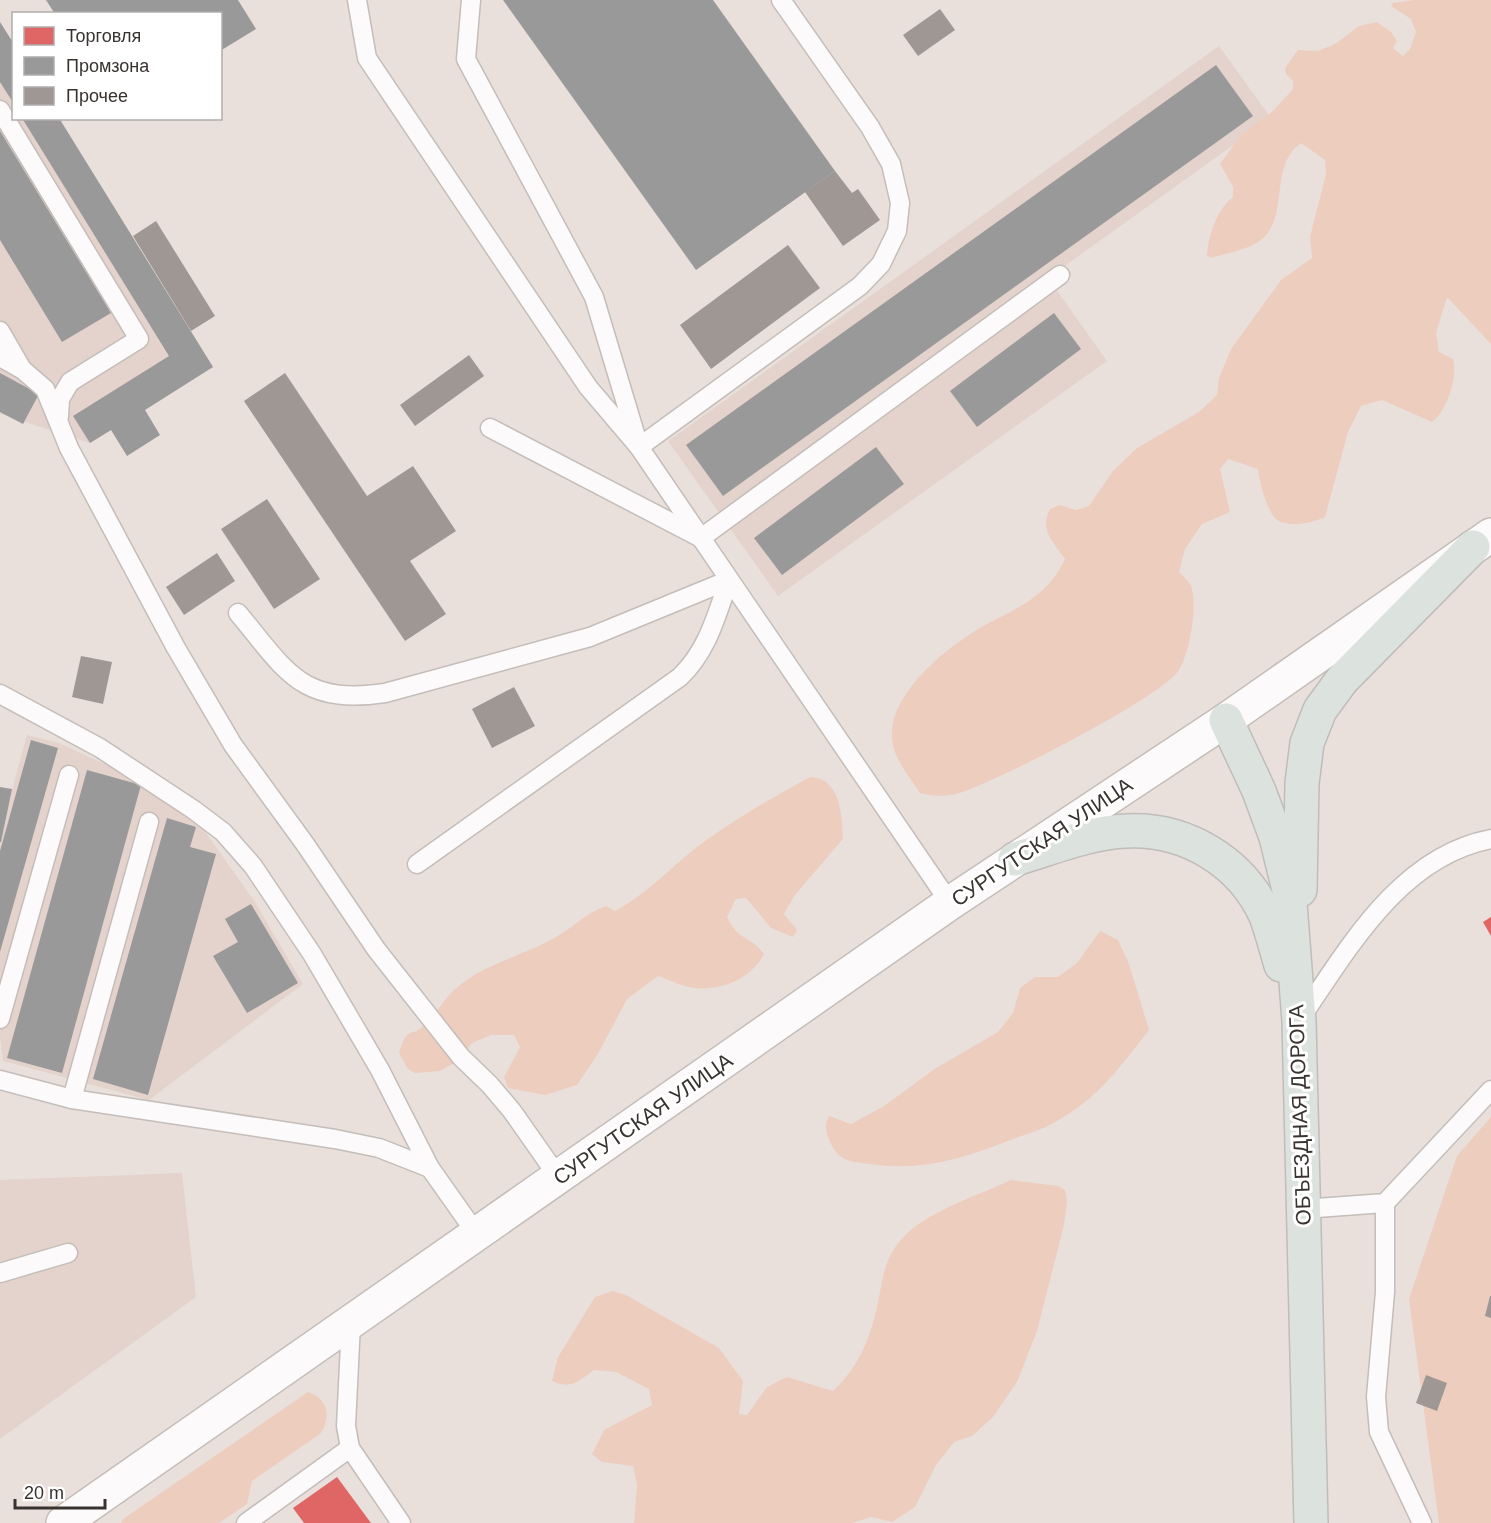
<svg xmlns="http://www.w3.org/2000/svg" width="1491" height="1523" viewBox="0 0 1491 1523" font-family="Arial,sans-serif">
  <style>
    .built { fill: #e4d3cc }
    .green { fill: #edcdbe }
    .shops { fill: #e06666 }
    .industry { fill: #999 }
    .building { fill: #9e9794 }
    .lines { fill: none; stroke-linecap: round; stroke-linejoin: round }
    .lane-casing { stroke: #c4bdb9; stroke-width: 21 }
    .secondary-casing { stroke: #c4bdb9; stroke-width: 36 }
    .primary-casing { stroke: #c0bcba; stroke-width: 36 }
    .lane { stroke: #fcfafa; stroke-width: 18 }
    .secondary { stroke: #fcfafa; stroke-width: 33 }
    .primary { stroke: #dce3df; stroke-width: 33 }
    .labels { text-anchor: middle; stroke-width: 6; stroke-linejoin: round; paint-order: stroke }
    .street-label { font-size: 21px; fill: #393330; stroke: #fff }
  </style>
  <rect width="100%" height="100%" fill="#e9e0dc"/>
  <g class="built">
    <path d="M 0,22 L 13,44 L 14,118 L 59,119 L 213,367 L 90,443 L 0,414 Z"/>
    <path d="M 1219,46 L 1271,118 L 1048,278 L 1107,361 L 778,596 L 668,441 Z"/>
    <path d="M 27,735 L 59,743 L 144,782 L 199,823 L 255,902 L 303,984 L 149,1100 L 3,1061 L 0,1037 L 0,833 Z"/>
    <path d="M 182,1173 L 196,1297 L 0,1439 L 0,1180 Z"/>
  </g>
  <g class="green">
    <path d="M 1414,0 L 1491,0 L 1491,344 L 1447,297 L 1436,333 L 1439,352 L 1453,359 C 1458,377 1447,411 1432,422 L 1382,400 L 1361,406 L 1348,432 L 1325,517 C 1313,523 1285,529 1275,518 C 1266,508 1259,481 1258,469 L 1228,459 L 1220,469 L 1230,512 L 1202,524 L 1185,549 L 1179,572 C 1183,576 1189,581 1191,586 C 1198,605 1190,652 1179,670 C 1164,696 989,786 956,794 C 942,797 933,796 920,793 C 912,780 898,764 894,749 C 880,701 942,651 978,629 C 996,618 1018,610 1034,597 C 1048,587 1058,574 1065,559 C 1053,542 1039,530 1050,509 L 1060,505 L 1076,510 L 1089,506 L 1113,471 L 1137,448 L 1199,412 L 1217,395 L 1219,378 L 1231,349 L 1281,280 L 1312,258 L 1310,237 L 1326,174 L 1325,160 L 1301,143 C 1265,168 1295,227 1251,246 C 1239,251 1224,254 1211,258 L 1207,256 C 1208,236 1217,209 1233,197 L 1233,187 L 1220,164 L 1241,135 L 1273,111 L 1293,89 L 1293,81 L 1286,74 L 1285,68 L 1298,50 L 1318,51 L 1335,44 L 1359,26 L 1377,22 L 1391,32 L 1397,41 L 1393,48 L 1403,56 L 1410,49 L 1416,32 L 1411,19 L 1391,6 L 1393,3 Z"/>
    <path d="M 810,777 C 841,778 842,816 843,839 L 794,896 L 784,914 L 797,930 L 793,937 L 771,928 L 746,898 L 736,899 L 727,917 C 738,941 750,935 764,954 C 752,978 722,991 695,988 C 683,987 670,980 658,976 L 627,999 L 598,1054 L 577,1085 L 545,1095 L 508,1088 L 504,1077 L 520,1047 L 514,1035 L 491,1035 L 472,1043 L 456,1062 L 440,1071 L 415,1073 L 408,1069 L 399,1053 C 408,1024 410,1039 425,1025 C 436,1015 443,1000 454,990 C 483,964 523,956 556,937 C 574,927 587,912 606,906 L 615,911 C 645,895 666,872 692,851 C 728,823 770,799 810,777 Z"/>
    <path d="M 1100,931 L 1118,940 L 1129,964 L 1149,1030 C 1119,1068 1099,1098 1055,1122 C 1042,1130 1026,1134 1013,1139 C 965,1158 922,1172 870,1164 C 853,1162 841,1162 832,1146 C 827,1135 823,1127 829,1116 L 851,1124 L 884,1106 L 936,1068 L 998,1032 L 1013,1013 L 1020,988 L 1035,977 L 1058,977 L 1077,963 Z"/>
    <path d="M 1491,1117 L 1491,1523 L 1439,1523 L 1409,1299 L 1457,1156 Z"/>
    <path d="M 1011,1180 L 1058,1186 L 1065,1190 L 1067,1202 L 1064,1225 L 1037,1331 L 1017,1382 L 993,1417 L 972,1436 L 954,1442 L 936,1465 L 915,1507 L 892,1522 L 871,1517 L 852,1523 L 634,1523 L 637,1485 L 633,1466 L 602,1462 L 592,1454 L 604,1430 L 652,1405 L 649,1389 L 616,1372 L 594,1370 C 579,1381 571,1390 552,1381 L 558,1357 L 595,1297 L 613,1291 L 626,1295 L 719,1348 L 743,1381 L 739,1414 L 747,1415 L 767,1387 L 787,1377 L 833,1391 C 856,1370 869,1342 876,1311 C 884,1278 882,1254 912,1229 C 940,1207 979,1195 1011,1180 Z"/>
    <path d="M 308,1392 C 328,1398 332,1418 320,1434 L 252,1481 L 247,1504 L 219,1523 L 121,1523 L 123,1519 Z"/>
  </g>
  <g class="shops">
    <path d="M 1491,917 L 1491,936 L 1483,922 Z"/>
    <path d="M 337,1477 L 371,1523 L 304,1523 L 293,1508 Z"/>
  </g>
  <g class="industry">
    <path d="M 46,0 L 238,0 L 256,29 L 220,51 L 220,14 L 55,14 Z"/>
    <path d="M 503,0 L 713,0 L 835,171 L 696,270 Z"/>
    <path d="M 0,22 L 14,44 L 14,104 L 0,82 Z"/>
    <path d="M 1216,65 L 1253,116 L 723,496 L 686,445 Z"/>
    <path d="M 22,118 L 59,118 L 213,367 L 145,410 L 160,435 L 127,456 L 111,430 L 90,443 L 73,416 L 169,356 Z"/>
    <path d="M 0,131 L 111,313 L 62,342 L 0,240 Z"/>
    <path d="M 1054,313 L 1081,349 L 977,427 L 950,391 Z"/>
    <path d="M 0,373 L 39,394 L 23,424 L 0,412 Z"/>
    <path d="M 876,447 L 904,484 L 782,575 L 754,538 Z"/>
    <path d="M 31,740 L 58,748 L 0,952 L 0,851 Z"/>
    <path d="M 87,770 L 141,785 L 62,1073 L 7,1058 Z"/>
    <path d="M 0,787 L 12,789 L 1,842 L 0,842 Z"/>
    <path d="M 167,818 L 196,827 L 190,847 L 216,854 L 148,1095 L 93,1079 Z"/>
    <path d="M 251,904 L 298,983 L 247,1013 L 213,956 L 238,942 L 225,919 Z"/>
  </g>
  <g class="building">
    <path d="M 940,9 L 955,30 L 918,56 L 903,35 Z"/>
    <path d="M 835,171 L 852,193 L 858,189 L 880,220 L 843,246 L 805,192 Z"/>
    <path d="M 156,221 L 215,316 L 191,331 L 133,236 Z"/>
    <path d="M 788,245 L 820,288 L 711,369 L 680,325 Z"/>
    <path d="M 469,355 L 484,376 L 415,426 L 400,405 Z"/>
    <path d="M 285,373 L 367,496 L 413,466 L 456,531 L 410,561 L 446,614 L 405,641 L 244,401 Z"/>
    <path d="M 267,499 L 320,579 L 274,609 L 221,529 Z"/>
    <path d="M 217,553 L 235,581 L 184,615 L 166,587 Z"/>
    <path d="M 81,656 L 112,662 L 103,704 L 72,697 Z"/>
    <path d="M 514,687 L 535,726 L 492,748 L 472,709 Z"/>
    <path d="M 1490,1296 L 1491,1296 L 1491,1318 L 1485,1316 Z"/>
    <path d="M 1426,1375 L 1447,1383 L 1437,1411 L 1416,1403 Z"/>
  </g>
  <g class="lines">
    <defs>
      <g id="lane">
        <path d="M 357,0 L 367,58 L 588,387 L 639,447"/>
        <path d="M 471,0 L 466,59 L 594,297 L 637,440"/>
        <path d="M 781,0 L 870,127 L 891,164 L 900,203 L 897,231 L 881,264 L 860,286 L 639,447 L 950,903"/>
        <path d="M 0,110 L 139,339 L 70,382 L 60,399 L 59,417"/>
        <path d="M 0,331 L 22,369"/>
        <path d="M 0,357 L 23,370 L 45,389 L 69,448 L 176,648 L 233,745 L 305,844 L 376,949 L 461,1057 L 490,1085 L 512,1111 L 559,1178"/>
        <path d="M 490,428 L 701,538 L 1060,275"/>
        <path d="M 238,613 C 287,672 301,705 385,693 L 590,637 L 729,580"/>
        <path d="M 0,694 L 100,748 L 194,810 L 223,832 L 253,866 L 312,954 L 380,1070 L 430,1168 L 478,1236"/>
        <path d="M 417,864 L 680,677 C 708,650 716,616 729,580"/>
        <path d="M 0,1019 L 69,775"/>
        <path d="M 1300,1019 C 1348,949 1400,856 1491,839"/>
        <path d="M 0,1080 L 72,1099 L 335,1139 L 379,1148 L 430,1168"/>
        <path d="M 72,1099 L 149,822"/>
        <path d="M 1385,1203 L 1385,1292 L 1376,1397 L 1379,1432 L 1422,1523"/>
        <path d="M 1303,1209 L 1385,1203 L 1491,1090"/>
        <path d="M 0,1273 L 68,1253"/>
        <path d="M 351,1323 L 346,1426 L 350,1448 L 401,1523"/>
        <path d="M 246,1523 L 350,1448"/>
      </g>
      <path id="secondary" d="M 63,1523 L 950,903 L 1226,720 L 1491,535"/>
      <g id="primary">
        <path d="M 1226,720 L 1259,791 L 1276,837 L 1289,890 L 1299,1021 L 1311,1523"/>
        <path d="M 1015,859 C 1050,849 1090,832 1126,831 C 1186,828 1242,862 1266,916 C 1272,932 1276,949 1281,965"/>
        <path d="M 1300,890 L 1302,783 L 1307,743 L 1320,710 L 1342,680 L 1473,547"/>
      </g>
    </defs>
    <use href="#lane" class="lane-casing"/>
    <use href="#secondary" class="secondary-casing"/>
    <use href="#primary" class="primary-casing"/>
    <use href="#lane" class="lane"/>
    <use href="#secondary" class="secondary"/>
    <use href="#primary" class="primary"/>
  </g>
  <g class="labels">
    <g class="street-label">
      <text transform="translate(1042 842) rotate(-34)" y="7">СУРГУТСКАЯ УЛИЦА</text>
      <text transform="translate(1300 1115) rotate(-92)" y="7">ОБЪЕЗДНАЯ ДОРОГА</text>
      <text transform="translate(643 1119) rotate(-35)" y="7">СУРГУТСКАЯ УЛИЦА</text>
    </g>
  </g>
  <rect x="12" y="12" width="210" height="108" fill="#ffffff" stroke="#b0adac" stroke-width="1.5"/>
  <rect x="24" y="27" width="30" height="18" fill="#e06666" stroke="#b0adac" stroke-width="1.5"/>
  <text x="66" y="42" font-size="18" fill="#393330">Торговля</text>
  <rect x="24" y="57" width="30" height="18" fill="#999999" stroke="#b0adac" stroke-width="1.5"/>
  <text x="66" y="72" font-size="18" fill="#393330">Промзона</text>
  <rect x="24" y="87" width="30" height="18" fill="#9e9794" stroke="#b0adac" stroke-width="1.5"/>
  <text x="66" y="102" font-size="18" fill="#393330">Прочее</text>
  <path d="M15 1499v9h90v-9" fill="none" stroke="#393330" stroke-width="3"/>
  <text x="24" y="1499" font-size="18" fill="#393330" stroke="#ffffff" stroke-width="4.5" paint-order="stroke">20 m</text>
</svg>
